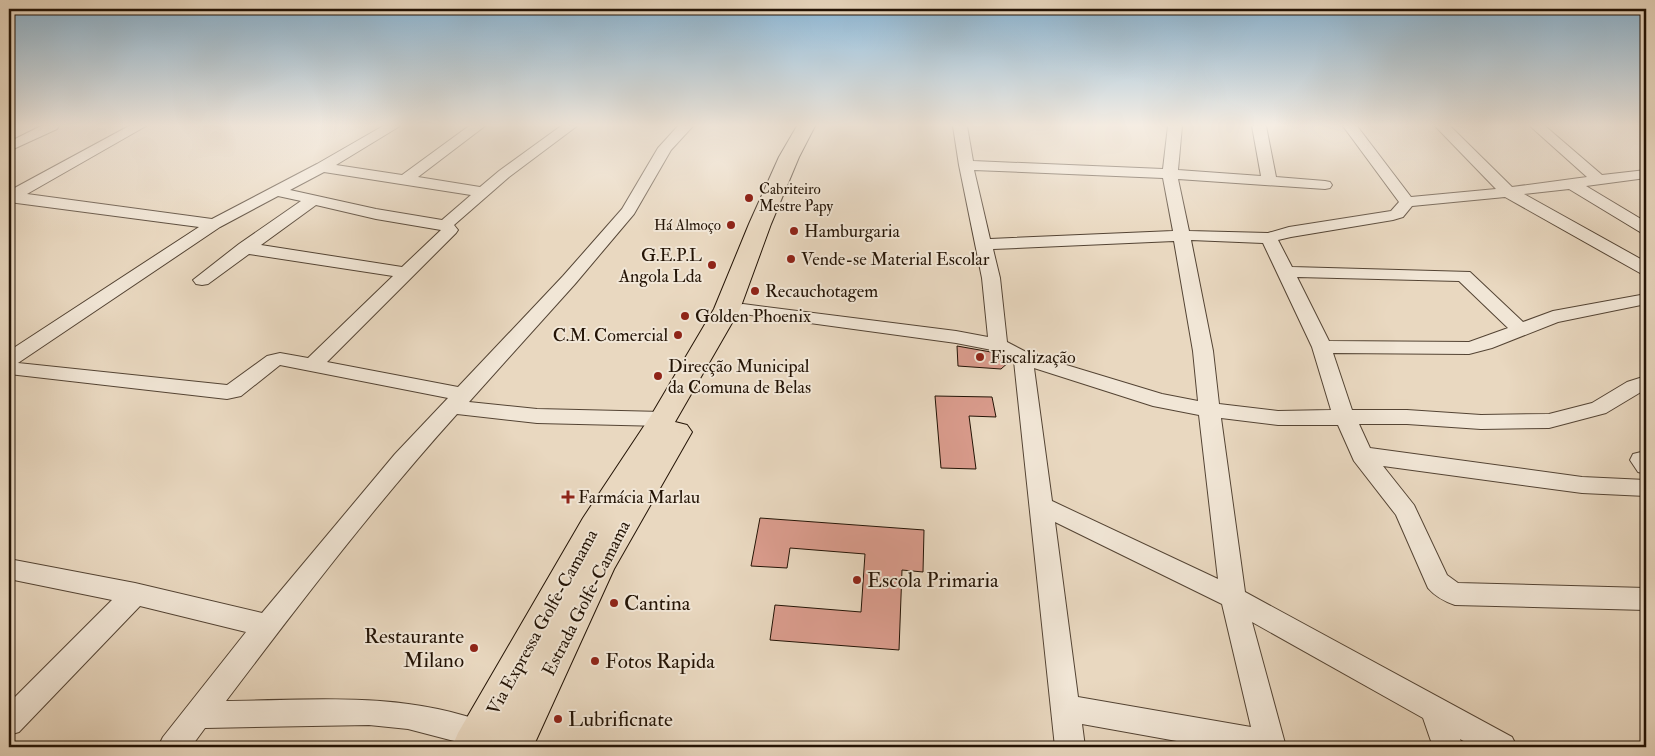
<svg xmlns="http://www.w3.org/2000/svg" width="1655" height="756" viewBox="0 0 1655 756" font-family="'IM FELL Double Pica',serif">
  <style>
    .building { fill: #da9c8d; stroke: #231305 }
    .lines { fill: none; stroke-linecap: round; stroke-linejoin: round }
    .street-casing { stroke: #544434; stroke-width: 2 }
    .highway-casing { stroke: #231305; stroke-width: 2 }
    .street { fill: #f1e6d6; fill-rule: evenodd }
    .highway { fill: #e9d8c0; fill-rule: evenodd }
    .poi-dot { fill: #8f2418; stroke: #f1e6d6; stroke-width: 2 }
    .labels { text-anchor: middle; stroke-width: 4; stroke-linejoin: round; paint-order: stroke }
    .far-poi-label { font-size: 15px; fill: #231305; stroke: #f1e6d6; text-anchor: start }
    .poi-label { font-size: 18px; fill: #231305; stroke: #f1e6d6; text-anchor: start }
    .street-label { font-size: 18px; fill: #231305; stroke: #f1e6d6 }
    .near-poi-label { font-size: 21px; fill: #231305; stroke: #f1e6d6; text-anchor: start }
  </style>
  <rect width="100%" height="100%" fill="#e9d8c0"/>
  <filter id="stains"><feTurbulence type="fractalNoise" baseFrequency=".004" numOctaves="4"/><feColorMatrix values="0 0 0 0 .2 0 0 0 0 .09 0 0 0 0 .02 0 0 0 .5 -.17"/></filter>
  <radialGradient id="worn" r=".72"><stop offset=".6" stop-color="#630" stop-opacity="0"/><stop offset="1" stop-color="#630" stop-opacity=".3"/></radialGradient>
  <g class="building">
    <path d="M 957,346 L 991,352 L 1010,361 L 1001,369 L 958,366 Z"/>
    <path d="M 935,396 L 992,397 L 996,417 L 969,416 L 976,469 L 941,468 Z"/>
    <path d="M 760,518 L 924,530 L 923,572 L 902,570 L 899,650 L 770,640 L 775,605 L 861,612 L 865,554 L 790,548 L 787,568 L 751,566 Z"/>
  </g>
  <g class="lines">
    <defs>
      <g id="street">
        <path d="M 41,126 L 59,126 L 57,129 L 9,151 L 9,142 Z"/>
        <path d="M 129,126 L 146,126 L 27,194 L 212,219 L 317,164 L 383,126 L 400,126 L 336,165 L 402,175 L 469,126 L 485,126 L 418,177 L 480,187 L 499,171 L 561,126 L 577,126 L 509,177 L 454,225 L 458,230 L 456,233 L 327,362 L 458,387 L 563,276 L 622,209 L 658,148 L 678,126 L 693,126 L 671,150 L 634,214 L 575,284 L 469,402 L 537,409 L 663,412 L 670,414 L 674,419 L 670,424 L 663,426 L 537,423 L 457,414 C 375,505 300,603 226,701 C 314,700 405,691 489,724 L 494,734 L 489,744 L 477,747 L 408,729 L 369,725 L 205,728 L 191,747 L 158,747 L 163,737 L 246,632 L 140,606 L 19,732 L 9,735 L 9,703 L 112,600 L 9,579 L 9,559 L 135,583 L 262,613 L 395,454 L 448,398 L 280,365 L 241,396 L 227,399 L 9,374 L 9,351 L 199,227 L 9,202 L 9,191 ZM 324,172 L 471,195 L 442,220 L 376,209 L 290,190 ZM 278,196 L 301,201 L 239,244 L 193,280 L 196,284 L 202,285 L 208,284 L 249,254 L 393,276 L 308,358 L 280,353 L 267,356 L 227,385 L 18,363 L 220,227 ZM 316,205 L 376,219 L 441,230 L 402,267 L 261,245 Z"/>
        <path d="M 953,126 L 967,126 L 973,161 L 1163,169 L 1168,126 L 1182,126 L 1178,170 L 1261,176 L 1252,126 L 1266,126 L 1276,177 L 1325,181 L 1330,182 L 1332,185 L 1330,188 L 1325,189 L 1178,179 L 1189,231 L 1268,233 L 1289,227 L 1391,211 L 1399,202 L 1343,126 L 1357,126 L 1411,197 L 1496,189 L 1435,126 L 1450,126 L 1512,187 L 1587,177 L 1530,126 L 1545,126 L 1602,175 L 1646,170 L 1646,178 L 1586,186 L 1646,222 L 1646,234 L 1640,232 L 1569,189 L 1524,194 L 1646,262 L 1646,274 L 1640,273 L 1505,197 L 1412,206 L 1403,217 L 1393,220 L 1291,237 L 1278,240 L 1292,267 L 1470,272 L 1523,322 L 1553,311 L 1646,294 L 1646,304 L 1558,322 L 1492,348 L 1469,354 L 1333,353 L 1352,410 L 1407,410 L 1481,415 L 1549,414 L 1592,403 L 1627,382 L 1646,376 L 1646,389 L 1606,413 L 1549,428 L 1481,429 L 1407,424 L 1359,424 L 1370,448 L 1582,477 L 1646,480 L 1646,496 L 1582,493 L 1383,466 L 1414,505 L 1447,575 L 1458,583 L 1646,588 L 1646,610 L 1455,605 C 1444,601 1436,597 1428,588 L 1396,515 L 1354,461 L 1338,425 L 1278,425 L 1221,418 L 1245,592 L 1512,737 L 1517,747 L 1474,747 L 1460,739 L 1463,747 L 1433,747 L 1423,718 L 1252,622 L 1286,747 L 1210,747 L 1082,724 L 1085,747 L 1055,747 L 1014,361 L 992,350 L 956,343 L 743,314 L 737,313 L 734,309 L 737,305 L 743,304 L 956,331 L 988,337 L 982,278 L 959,165 ZM 974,170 L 1163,178 L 1173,231 L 990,239 ZM 1191,240 L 1263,243 L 1312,347 L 1331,410 L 1278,411 L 1219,404 L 1213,351 ZM 1174,241 L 1193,351 L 1198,401 L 1162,394 L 1030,354 L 1007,342 L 1000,278 L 993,249 ZM 1297,277 L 1459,281 L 1508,328 L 1469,342 L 1329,341 ZM 1034,368 L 1153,406 L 1199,415 L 1218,579 L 1052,501 ZM 1055,522 L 1222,604 L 1251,727 L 1078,697 Z"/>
        <path d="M 1641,452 L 1646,454 L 1646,474 L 1638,472 L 1630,460 L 1633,454 Z"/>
      </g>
      <path id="highway" d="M 797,126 L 815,126 L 799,157 L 771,224 L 740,309 L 675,422 L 687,425 L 692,432 L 614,569 L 533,747 L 452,747 L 458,733 L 583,518 L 652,414 L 714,309 L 749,224 L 779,157 Z"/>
    </defs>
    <use href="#street" class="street-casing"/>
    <use href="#highway" class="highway-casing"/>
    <use href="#street" class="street"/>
    <use href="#highway" class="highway"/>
  </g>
  <linearGradient id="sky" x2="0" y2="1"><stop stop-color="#89b6d6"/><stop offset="0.54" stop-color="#f5ede3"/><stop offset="1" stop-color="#f5ede3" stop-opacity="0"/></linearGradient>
  <rect width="1655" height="232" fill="url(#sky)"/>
  <g class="poi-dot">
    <circle cx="749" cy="198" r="5"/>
    <circle cx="731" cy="225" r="5"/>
    <circle cx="794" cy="231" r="5"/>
    <circle cx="791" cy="259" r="5"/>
    <circle cx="712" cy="265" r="5"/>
    <circle cx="755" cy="291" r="5"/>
    <circle cx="685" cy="316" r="5"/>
    <circle cx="678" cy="335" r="5"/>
    <circle cx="980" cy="357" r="5"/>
    <circle cx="658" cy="376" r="5"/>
    <path d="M565.5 489.5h5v5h5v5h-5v5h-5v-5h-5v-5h5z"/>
    <circle cx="857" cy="580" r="5"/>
    <circle cx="614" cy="603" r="5"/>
    <circle cx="474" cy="648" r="5"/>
    <circle cx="595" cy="661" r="5"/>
    <circle cx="558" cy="719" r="5"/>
  </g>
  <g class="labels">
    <g class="far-poi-label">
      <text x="759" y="194">Cabriteiro<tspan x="759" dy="17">Mestre Papy</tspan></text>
      <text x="721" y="230" text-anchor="end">Há Almoço</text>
    </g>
    <g class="poi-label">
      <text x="804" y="237">Hamburgaria</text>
      <text x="702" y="261" text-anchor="end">G.E.P.L<tspan x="702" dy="21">Angola Lda</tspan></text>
      <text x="801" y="265">Vende-se Material Escolar</text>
      <text x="765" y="297">Recauchotagem</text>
      <text x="695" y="322">Golden Phoenix</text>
      <text x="668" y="341" text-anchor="end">C.M. Comercial</text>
      <text x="990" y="363">Fiscalização</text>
      <text x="668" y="372">Direcção Municipal<tspan x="668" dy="21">da Comuna de Belas</tspan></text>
      <text x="578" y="503">Farmácia Marlau</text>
    </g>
    <g class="street-label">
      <text transform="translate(586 598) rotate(-63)" y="6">Estrada Golfe-Camama</text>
      <text transform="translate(542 622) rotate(-61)" y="6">Via Expressa Golfe-Camama</text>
    </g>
    <g class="near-poi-label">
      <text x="867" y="587">Escola Primaria</text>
      <text x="624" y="610">Cantina</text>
      <text x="464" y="643" text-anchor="end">Restaurante<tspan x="464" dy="24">Milano</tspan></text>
      <text x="605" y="668">Fotos Rapida</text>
      <text x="568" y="726">Lubrificnate</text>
    </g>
  </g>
  <rect width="1655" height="756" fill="none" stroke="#e9d8c0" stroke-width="30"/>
  <rect x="10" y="10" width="1635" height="736" fill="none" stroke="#231305" stroke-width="2.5"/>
  <rect x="15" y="15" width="1625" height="726" fill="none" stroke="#231305"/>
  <rect width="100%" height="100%" filter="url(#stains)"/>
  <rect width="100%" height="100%" fill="url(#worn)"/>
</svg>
